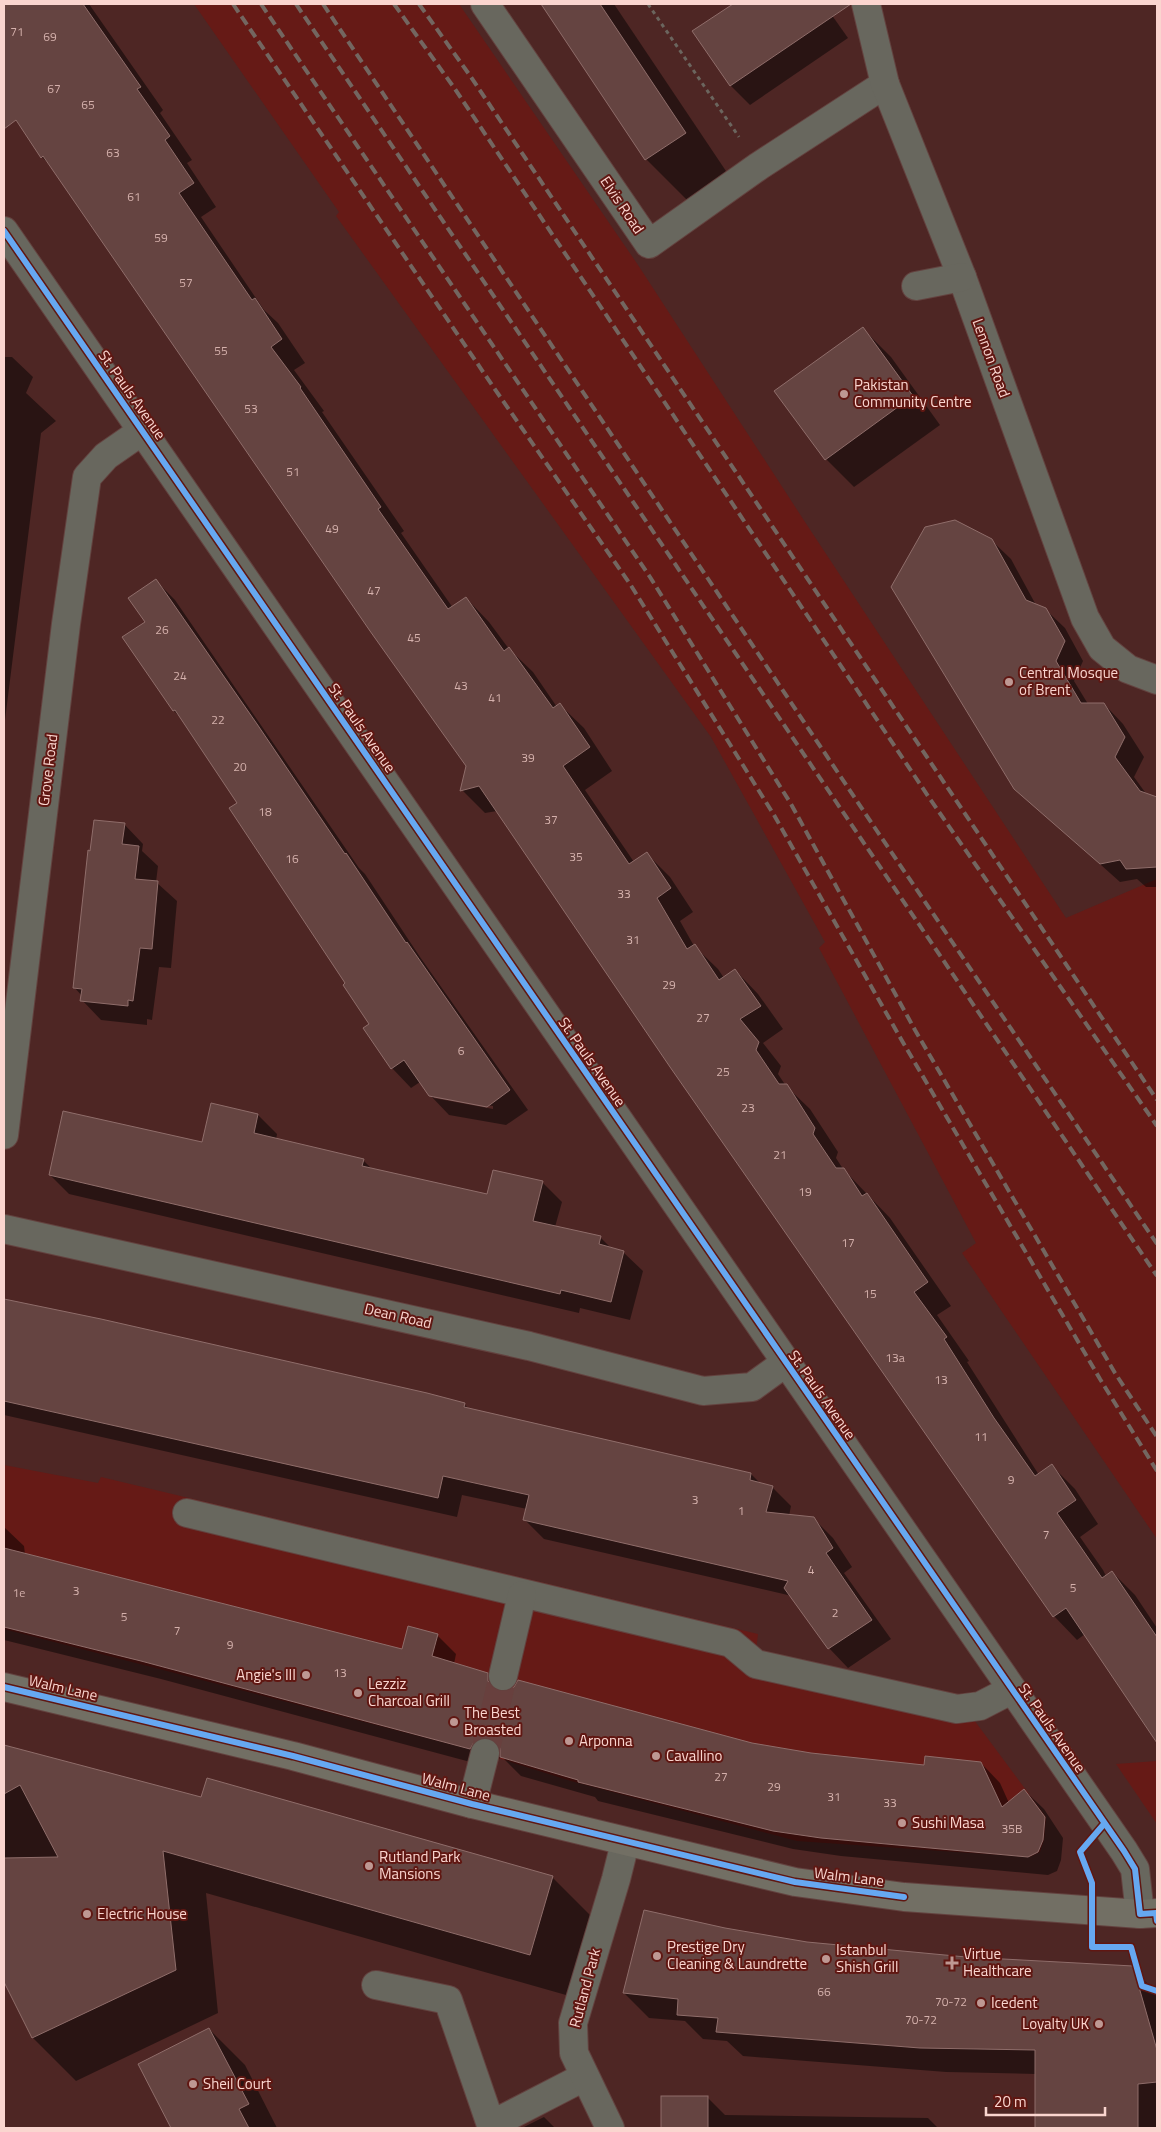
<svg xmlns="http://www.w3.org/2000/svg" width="1161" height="2132" viewBox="0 0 1161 2132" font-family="'Titillium Web',sans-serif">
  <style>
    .built { fill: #661a16 }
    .shadow { fill: #0007; fill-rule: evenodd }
    .building { fill: #654441; stroke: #8f6d6a }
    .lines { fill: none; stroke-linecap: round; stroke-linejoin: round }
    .minor-tunnel { stroke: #68403e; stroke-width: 28; stroke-dasharray: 28 14; stroke-linecap: butt }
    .minor-casing { stroke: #63423f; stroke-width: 30 }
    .major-casing { stroke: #63423f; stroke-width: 30 }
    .path { stroke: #6b655e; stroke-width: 3; stroke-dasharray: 4 4; stroke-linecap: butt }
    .minor { stroke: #68675e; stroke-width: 28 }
    .major { stroke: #726f64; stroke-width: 28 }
    .rail { stroke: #736660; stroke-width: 4; stroke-dasharray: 10 5; stroke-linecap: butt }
    .cycleway-casing { stroke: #601712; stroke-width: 9 }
    .cycleway { stroke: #66a8f1; stroke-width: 6 }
    .poi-dot { fill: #be9893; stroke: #601712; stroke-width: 2 }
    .labels { text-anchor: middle; stroke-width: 4; stroke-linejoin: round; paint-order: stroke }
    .number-label { font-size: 12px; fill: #d5b1ac }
    .street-label { font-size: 15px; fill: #fad5cf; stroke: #601712 }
    .poi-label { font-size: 15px; fill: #fad5cf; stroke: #601712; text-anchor: start }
  </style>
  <rect width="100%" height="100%" fill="#4e2624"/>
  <g class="built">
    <path d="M 194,4 L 459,4 L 638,265 L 805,522 L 1066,918 L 1157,879 L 1157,1539 L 962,1253 L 976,1243 L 819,948 L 825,942 L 711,737 L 336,216 L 339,212 Z"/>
    <path d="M 4,1465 L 98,1483 L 101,1477 L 758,1634 L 756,1650 L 954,1693 L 1046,1817 L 1044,1840 L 1040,1852 L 1030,1857 L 797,1841 L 571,1781 L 469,1749 L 4,1629 Z"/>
    <path d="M 1157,1761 L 1157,1824 L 1116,1764 Z"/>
  </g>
  <g class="shadow">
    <path d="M 4,4 L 89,4 L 163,110 L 160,113 L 192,160 L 187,163 L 216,207 L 201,217 L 264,310 L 278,323 L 305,363 L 294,370 L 324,411 L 322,412 L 404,531 L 401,533 L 453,608 L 466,598 L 489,622 L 509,649 L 533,672 L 557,707 L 560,705 L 584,728 L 612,771 L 585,790 L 634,862 L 646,853 L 670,877 L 693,912 L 680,921 L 694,946 L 718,969 L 724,978 L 735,970 L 758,994 L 783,1029 L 763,1043 L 781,1066 L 778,1074 L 786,1086 L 810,1109 L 838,1152 L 836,1158 L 843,1169 L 890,1218 L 951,1306 L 937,1315 L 969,1361 L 967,1362 L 1039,1475 L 1052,1466 L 1075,1489 L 1098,1524 L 1080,1537 L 1103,1570 L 1106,1576 L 1112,1572 L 1135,1595 L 1157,1628 L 1157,1740 L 1085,1634 L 1077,1640 L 1054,1616 L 497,811 L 485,813 L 462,790 L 468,766 L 54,169 L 42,157 L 4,103 Z"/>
    <path d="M 542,4 L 614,4 L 732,180 L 693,206 L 646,159 Z"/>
    <path d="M 735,4 L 824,4 L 848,38 L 750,105 L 731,86 L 694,31 Z"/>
    <path d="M 863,329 L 891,357 L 940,425 L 854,487 L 826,459 L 776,391 Z"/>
    <path d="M 4,357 L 12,357 L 33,377 L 26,393 L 56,421 L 41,433 L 4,728 Z"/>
    <path d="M 991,540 L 1011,559 L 1036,605 L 1045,609 L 1065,628 L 1083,661 L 1074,681 L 1088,704 L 1104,704 L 1123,724 L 1144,757 L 1134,777 L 1147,795 L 1157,798 L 1157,887 L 1146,887 L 1137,879 L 1120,882 L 1015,788 Z"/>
    <path d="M 156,581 L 175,600 L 359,868 L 365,874 L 420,957 L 528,1110 L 506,1125 L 449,1115 L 430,1095 L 420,1082 L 411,1088 L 392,1068 L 365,1028 L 371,1024 L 239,803 L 183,720 L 174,711 L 124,638 L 147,623 ZM 434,1096 L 493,1106 L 493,1109 L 434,1098 Z"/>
    <path d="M 124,824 L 143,844 L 142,851 L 158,866 L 156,882 L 177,901 L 171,968 L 159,967 L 152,1020 L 147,1019 L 147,1025 L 101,1020 L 82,1000 L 82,996 L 74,987 L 91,852 Z"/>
    <path d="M 258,1115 L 277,1134 L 276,1140 L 363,1160 L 373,1170 L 488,1195 L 542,1182 L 562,1202 L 555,1227 L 600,1237 L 612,1249 L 623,1252 L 643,1271 L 630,1320 L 580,1308 L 579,1313 L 69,1194 L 50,1175 L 203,1144 Z"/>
    <path d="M 4,1299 L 464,1404 L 470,1410 L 751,1474 L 761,1484 L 772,1487 L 791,1506 L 789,1516 L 813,1518 L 833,1538 L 852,1567 L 844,1573 L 891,1639 L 848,1668 L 829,1648 L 792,1596 L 544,1539 L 525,1520 L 527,1509 L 462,1495 L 457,1517 L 4,1415 Z"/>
    <path d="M 4,1527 L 24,1546 L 25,1554 L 403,1651 L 437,1635 L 456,1654 L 454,1664 L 487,1674 L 505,1692 L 752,1744 L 810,1754 L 925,1766 L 981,1763 L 1000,1783 L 1009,1803 L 1024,1790 L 1044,1809 L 1063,1838 L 1061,1860 L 1057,1871 L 1048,1875 L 841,1856 L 793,1849 L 598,1801 L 595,1797 L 521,1776 L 502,1757 L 493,1762 L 489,1767 L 161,1679 L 4,1640 Z"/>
    <path d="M 4,1747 L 202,1798 L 552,1877 L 595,1920 L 573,1997 L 206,1893 L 218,2013 L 76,2081 L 33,2038 L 4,1979 Z"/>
    <path d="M 725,1929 L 807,1943 L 966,1958 L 1132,1968 L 1157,1993 L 1157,2128 L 663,2128 L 663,2097 L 708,2098 L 725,2115 L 928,2118 L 937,2127 L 1037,2127 L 1036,2074 L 946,2072 L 743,2056 L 727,2041 L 703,2039 L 685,2021 L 649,2018 L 624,1993 Z"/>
    <path d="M 209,2029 L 245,2065 L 277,2128 L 173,2128 L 140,2064 Z"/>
    <path d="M 544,2117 L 555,2128 L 522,2128 Z"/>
  </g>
  <g class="building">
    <path d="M 4,4 L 83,4 L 141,87 L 137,89 L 170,136 L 165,140 L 194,183 L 179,193 L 252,300 L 255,298 L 282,339 L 271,347 L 301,387 L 300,388 L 381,507 L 378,509 L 448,609 L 466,597 L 504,651 L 509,647 L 553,708 L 560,703 L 590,747 L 563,766 L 629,864 L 647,852 L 671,888 L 657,898 L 687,949 L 695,944 L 719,980 L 735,969 L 761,1006 L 740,1019 L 759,1042 L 756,1050 L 779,1084 L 787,1084 L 815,1128 L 813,1134 L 836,1168 L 844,1168 L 862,1196 L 867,1193 L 928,1282 L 914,1292 L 947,1337 L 944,1339 L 994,1418 L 1035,1476 L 1052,1464 L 1076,1500 L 1057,1513 L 1080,1546 L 1102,1578 L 1112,1571 L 1157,1637 L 1157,1743 L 1066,1608 L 1053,1617 L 670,1067 L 479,786 L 460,791 L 466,766 L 370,631 L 43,156 L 41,158 L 16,120 L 4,129 Z"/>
    <path d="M 541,4 L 600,4 L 686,133 L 645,160 Z"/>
    <path d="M 733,4 L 851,4 L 730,86 L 692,31 Z"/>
    <path d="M 863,327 L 913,396 L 825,460 L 774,391 Z"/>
    <path d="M 955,520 L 992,539 L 1026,600 L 1046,608 L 1065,641 L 1056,661 L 1081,703 L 1104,703 L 1125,737 L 1115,757 L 1140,791 L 1157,797 L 1157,867 L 1126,869 L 1120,860 L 1100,864 L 1014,789 L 891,587 L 925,527 Z"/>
    <path d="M 156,579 L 257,724 L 345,854 L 346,853 L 406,943 L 407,942 L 510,1090 L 487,1107 L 429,1096 L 404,1060 L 391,1069 L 363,1028 L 369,1024 L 343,985 L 345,983 L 229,808 L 237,803 L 175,710 L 173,711 L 122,637 L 145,622 L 128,598 Z"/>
    <path d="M 94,820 L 125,823 L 122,844 L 139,846 L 135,879 L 158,881 L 152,949 L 140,948 L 133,1001 L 128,1000 L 128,1006 L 80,1001 L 82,989 L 73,988 L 88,850 L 90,851 Z"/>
    <path d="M 211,1103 L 258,1114 L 254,1133 L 364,1159 L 362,1166 L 487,1194 L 493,1170 L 543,1181 L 533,1221 L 601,1236 L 599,1244 L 624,1251 L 611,1302 L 561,1290 L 560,1294 L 49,1175 L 63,1111 L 202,1142 Z"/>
    <path d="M 4,1299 L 101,1319 L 427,1393 L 465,1403 L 464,1407 L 751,1473 L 750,1480 L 773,1486 L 766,1512 L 814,1517 L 833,1548 L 826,1553 L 872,1620 L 828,1649 L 784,1588 L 788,1581 L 523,1520 L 529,1495 L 443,1476 L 438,1498 L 4,1401 Z"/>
    <path d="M 4,1548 L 402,1649 L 408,1626 L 438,1634 L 432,1656 L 488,1673 L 488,1681 L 492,1687 L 500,1691 L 508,1691 L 514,1687 L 518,1680 L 752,1743 L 811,1753 L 924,1765 L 925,1756 L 981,1762 L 1002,1807 L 1024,1789 L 1045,1817 L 1043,1840 L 1038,1852 L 1028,1857 L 821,1838 L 773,1831 L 578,1782 L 578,1780 L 500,1757 L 500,1748 L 496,1742 L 489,1738 L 480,1738 L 474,1742 L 470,1749 L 141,1661 L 4,1627 Z"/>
    <path d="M 4,1745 L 201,1797 L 207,1778 L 553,1876 L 530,1955 L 163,1851 L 176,1970 L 32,2038 L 4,1982 L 4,1858 L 58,1857 L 20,1785 L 4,1794 Z"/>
    <path d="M 644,1910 L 725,1928 L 807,1942 L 966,1957 L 1133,1966 L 1157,2050 L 1157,2082 L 1138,2084 L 1138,2128 L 1035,2128 L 1035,2050 L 920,2048 L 716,2032 L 718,2018 L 677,2015 L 678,1999 L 623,1993 Z"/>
    <path d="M 209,2028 L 249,2104 L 239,2109 L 249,2128 L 171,2128 L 138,2064 Z"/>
    <rect x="661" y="2096" width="47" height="32"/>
  </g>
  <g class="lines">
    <path class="minor-tunnel" d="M 485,1753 L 503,1676"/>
    <defs>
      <g id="minor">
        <path d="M 485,4 L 649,244 L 759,166 L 885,84"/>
        <path d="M 866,4 L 885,84 L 962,277 L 1085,618 L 1102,648 L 1128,669 L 1157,680"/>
        <path d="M 4,231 L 1124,1851 L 1135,1869 L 1140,1914"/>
        <path d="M 916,286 L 962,277"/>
        <path d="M 4,1135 L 66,624 L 87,477 L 106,456 L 142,431"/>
        <path d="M 4,1229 L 529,1346 L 703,1391 L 752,1387 L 785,1363"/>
        <path d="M 187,1513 L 731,1643 L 756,1664 L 957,1709 L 980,1706 L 1011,1690"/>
        <path d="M 503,1676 L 522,1595"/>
        <path d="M 472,1804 L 485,1753"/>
        <path d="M 376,1985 L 448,2000 L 491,2125 L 584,2077"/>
        <path d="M 610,2128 L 574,2053 L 573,2023 L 616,1879 L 625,1843"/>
      </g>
      <path id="major" d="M 4,1687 L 293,1756 L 472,1804 L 795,1882 L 904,1897 L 1140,1914 L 1157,1913"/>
    </defs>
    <use href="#minor" class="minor-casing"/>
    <use href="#major" class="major-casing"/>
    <path class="path" d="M 648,4 L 739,137"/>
    <use href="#minor" class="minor"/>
    <use href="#major" class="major"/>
    <g class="rail">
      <path d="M 233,4 L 492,385 L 630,584 L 774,815 L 901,1039 L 1100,1379 L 1157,1471"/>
      <path d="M 261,4 L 650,577 L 791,804 L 915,1030 L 1115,1373 L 1157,1437"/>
      <path d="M 296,4 L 1157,1276"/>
      <path d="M 323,4 L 877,831 L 1157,1244"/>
      <path d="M 394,4 L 455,89 L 930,799 L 1157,1126"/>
      <path d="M 419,4 L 471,77 L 1157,1100"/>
    </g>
    <defs>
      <g id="cycleway">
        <path d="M 4,231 L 1124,1851 L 1135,1869 L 1140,1914 L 1156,1913 L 1157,1921"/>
        <path d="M 4,1687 L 293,1756 L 472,1804 L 795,1882 L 904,1897"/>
        <path d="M 1104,1824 L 1080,1852 L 1092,1883 L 1092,1947 L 1131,1947 L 1142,1986 L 1157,1991"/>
      </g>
    </defs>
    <use href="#cycleway" class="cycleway-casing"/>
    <use href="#cycleway" class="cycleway"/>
  </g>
  <g class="poi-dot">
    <circle cx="844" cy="394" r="5"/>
    <circle cx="1009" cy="682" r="5"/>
    <circle cx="306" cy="1675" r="5"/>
    <circle cx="358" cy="1693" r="5"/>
    <circle cx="454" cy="1722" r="5"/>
    <circle cx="569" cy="1741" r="5"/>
    <circle cx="656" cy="1756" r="5"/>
    <circle cx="902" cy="1823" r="5"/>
    <circle cx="369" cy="1866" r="5"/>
    <circle cx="87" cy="1914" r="5"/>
    <circle cx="657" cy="1956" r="5"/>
    <circle cx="826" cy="1959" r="5"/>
    <path d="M949.5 1955.5h5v5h5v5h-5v5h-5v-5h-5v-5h5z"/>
    <circle cx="981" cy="2003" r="5"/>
    <circle cx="1099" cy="2024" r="5"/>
    <circle cx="193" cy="2084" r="5"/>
  </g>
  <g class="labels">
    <g class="number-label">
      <text x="17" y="36">71</text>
      <text x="50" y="41">69</text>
      <text x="54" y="93">67</text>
      <text x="88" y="109">65</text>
      <text x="113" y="157">63</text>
      <text x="134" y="201">61</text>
      <text x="161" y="242">59</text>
      <text x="186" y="287">57</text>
      <text x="221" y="355">55</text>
      <text x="251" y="413">53</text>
      <text x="293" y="476">51</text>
      <text x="332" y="533">49</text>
      <text x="374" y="595">47</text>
      <text x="162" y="634">26</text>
      <text x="414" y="642">45</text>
      <text x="180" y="680">24</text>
      <text x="461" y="690">43</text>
      <text x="495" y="702">41</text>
      <text x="218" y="724">22</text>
      <text x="528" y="762">39</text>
      <text x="240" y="771">20</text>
      <text x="265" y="816">18</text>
      <text x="551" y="824">37</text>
      <text x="576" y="861">35</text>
      <text x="292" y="863">16</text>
      <text x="624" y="898">33</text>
      <text x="633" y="944">31</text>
      <text x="669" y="989">29</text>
      <text x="703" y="1022">27</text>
      <text x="461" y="1055">6</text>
      <text x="723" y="1076">25</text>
      <text x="748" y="1112">23</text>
      <text x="780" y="1159">21</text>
      <text x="805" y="1196">19</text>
      <text x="848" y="1247">17</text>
      <text x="870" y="1298">15</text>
      <text x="895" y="1362">13a</text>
      <text x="941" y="1384">13</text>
      <text x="981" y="1441">11</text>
      <text x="1011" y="1484">9</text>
      <text x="695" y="1504">3</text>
      <text x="741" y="1515">1</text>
      <text x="1046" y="1539">7</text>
      <text x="811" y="1574">4</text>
      <text x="1073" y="1592">5</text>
      <text x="76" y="1595">3</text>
      <text x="19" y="1597">1e</text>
      <text x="835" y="1617">2</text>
      <text x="124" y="1621">5</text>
      <text x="177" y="1635">7</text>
      <text x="230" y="1649">9</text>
      <text x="340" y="1677">13</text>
      <text x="721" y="1781">27</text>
      <text x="774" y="1791">29</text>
      <text x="834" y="1801">31</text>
      <text x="890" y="1807">33</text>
      <text x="1012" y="1833">35B</text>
      <text x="824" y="1996">66</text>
      <text x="951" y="2006">70-72</text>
      <text x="921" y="2024">70-72</text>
    </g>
    <g class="street-label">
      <text transform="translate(622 205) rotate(56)" y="5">Elvis Road</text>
      <text transform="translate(991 358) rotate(70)" y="5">Lennon Road</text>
      <text transform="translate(132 395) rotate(55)" y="5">St. Pauls Avenue</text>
      <text transform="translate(362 728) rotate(55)" y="5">St. Pauls Avenue</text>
      <text transform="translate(48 770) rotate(-83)" y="5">Grove Road</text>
      <text transform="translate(592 1062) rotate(55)" y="5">St. Pauls Avenue</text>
      <text transform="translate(398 1316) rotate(13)" y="5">Dean Road</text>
      <text transform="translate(822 1395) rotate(55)" y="5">St. Pauls Avenue</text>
      <text transform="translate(63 1688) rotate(13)" y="5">Walm Lane</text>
      <text transform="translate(1052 1728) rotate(55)" y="5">St. Pauls Avenue</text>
      <text transform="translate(456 1787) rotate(15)" y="5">Walm Lane</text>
      <text transform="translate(849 1877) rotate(7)" y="5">Walm Lane</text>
      <text transform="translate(585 1988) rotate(-75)" y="5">Rutland Park</text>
    </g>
    <g class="poi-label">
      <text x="854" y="390">Pakistan<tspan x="854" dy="17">Community Centre</tspan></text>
      <text x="1019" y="678">Central Mosque<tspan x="1019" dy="17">of Brent</tspan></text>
      <text x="296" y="1680" text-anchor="end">Angie's III</text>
      <text x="368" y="1689">Lezziz<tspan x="368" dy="17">Charcoal Grill</tspan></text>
      <text x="464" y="1718">The Best<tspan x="464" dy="17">Broasted</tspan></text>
      <text x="579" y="1746">Arponna</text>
      <text x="666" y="1761">Cavallino</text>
      <text x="912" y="1828">Sushi Masa</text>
      <text x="379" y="1862">Rutland Park<tspan x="379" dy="17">Mansions</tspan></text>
      <text x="97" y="1919">Electric House</text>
      <text x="667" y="1952">Prestige Dry<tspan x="667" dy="17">Cleaning &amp; Laundrette</tspan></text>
      <text x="836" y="1955">Istanbul<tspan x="836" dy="17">Shish Grill</tspan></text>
      <text x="963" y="1959">Virtue<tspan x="963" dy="17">Healthcare</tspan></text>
      <text x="991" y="2008">Icedent</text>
      <text x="1089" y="2029" text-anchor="end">Loyalty UK</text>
      <text x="203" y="2089">Sheil Court</text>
    </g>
  </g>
  <rect width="1161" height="2132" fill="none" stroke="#fad5cf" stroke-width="10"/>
  <path d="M986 2107v8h119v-8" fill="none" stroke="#fad5cf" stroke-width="2.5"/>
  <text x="994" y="2107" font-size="15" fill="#fad5cf" stroke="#601712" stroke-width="4" paint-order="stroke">20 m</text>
</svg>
